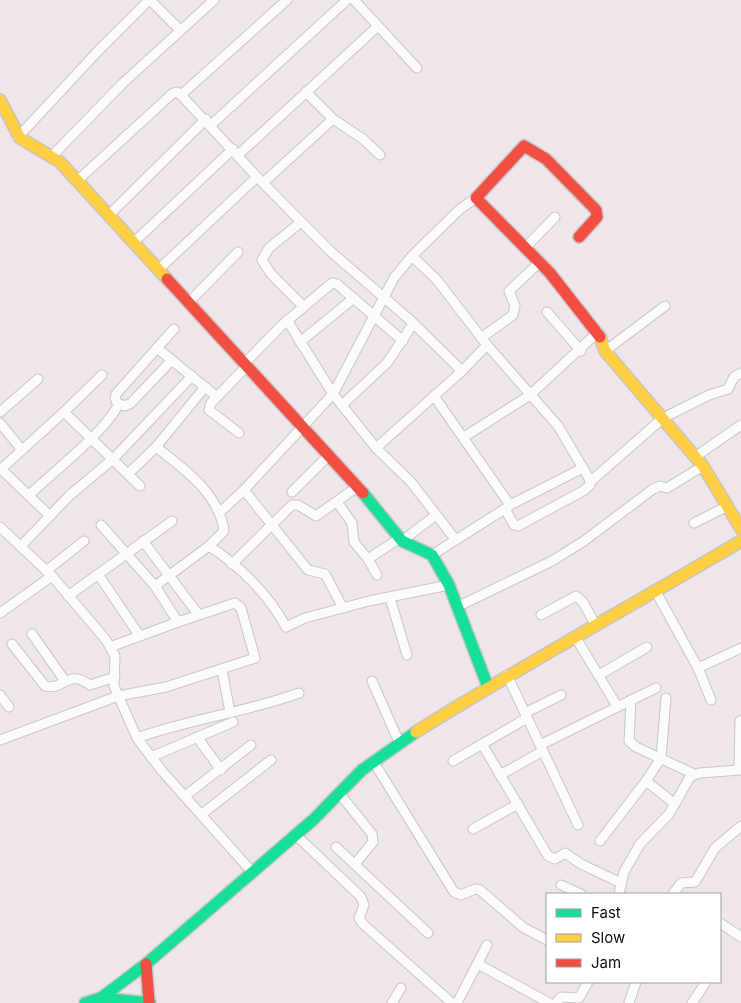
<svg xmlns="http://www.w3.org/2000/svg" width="741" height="1003" viewBox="0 0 741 1003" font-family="Inter,sans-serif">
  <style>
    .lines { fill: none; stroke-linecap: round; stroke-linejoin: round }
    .street-casing { stroke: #cac4c7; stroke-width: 11 }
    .fast-casing { stroke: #cac4c7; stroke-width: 14 }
    .slow-casing { stroke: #cac4c7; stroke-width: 14 }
    .jam-casing { stroke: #cac4c7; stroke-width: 14 }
    .street { stroke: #fcfbfc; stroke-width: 9 }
    .fast { stroke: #16e098; stroke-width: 11 }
    .slow { stroke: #ffcf43; stroke-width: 11 }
    .jam { stroke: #f24e42; stroke-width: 11 }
  </style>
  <rect width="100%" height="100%" fill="#eee6ea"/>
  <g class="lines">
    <defs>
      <g id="street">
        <path d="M 150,0 L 180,30"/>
        <path d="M 354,0 L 417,68"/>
        <path d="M 306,92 L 333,119 L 363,139 L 380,155"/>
        <path d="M 181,95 L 287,0"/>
        <path d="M 211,125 L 347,0"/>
        <path d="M 18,137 L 99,50 L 149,0"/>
        <path d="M 238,155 L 378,26"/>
        <path d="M 52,156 L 123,83 L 214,0"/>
        <path d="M 257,177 L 330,251 L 409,319 L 462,371"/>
        <path d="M 77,181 L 173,93 L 177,92 L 181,95 L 257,177 L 159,269"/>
        <path d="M 264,182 L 333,119"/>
        <path d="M 476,198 L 460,209 L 412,256 L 437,280 L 487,345 L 558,426 L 590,480 L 590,485 L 583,491 L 518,526 L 514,525 L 505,509"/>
        <path d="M 109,215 L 206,119"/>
        <path d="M 301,222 L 269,248 L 262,260 L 271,274 L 303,306"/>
        <path d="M 134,242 L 233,149"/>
        <path d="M 526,247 L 555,217"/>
        <path d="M 189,302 L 238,252"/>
        <path d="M 547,312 L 581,351"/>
        <path d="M 287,320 L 333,394 L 376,448 L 411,482 L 455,539"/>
        <path d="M 481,338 L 513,315 L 515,306 L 509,291 L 540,262"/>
        <path d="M 300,342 L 354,298"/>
        <path d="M 157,348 L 217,397"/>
        <path d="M 605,351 L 665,306"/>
        <path d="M 244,364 L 281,326 L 332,283 L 337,284 L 403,341"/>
        <path d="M 434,396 L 510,505 L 583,468"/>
        <path d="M 117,403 L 125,406 L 131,403 L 172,360"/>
        <path d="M 342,405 L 387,363 L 413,324"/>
        <path d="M 0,412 L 38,379"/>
        <path d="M 64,412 L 140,486"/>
        <path d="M 0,423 L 22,450"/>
        <path d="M 239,433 L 209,410 L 211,403 L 247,366"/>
        <path d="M 464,437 L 530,395 L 598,332"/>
        <path d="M 376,448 L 462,371 L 487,345"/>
        <path d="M 695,457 L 741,425"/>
        <path d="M 1,469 L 50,516"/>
        <path d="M 0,470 L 64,412 L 102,375"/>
        <path d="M 128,474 L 156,447 L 205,387"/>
        <path d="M 590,482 L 663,418 L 709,395 L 728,389 L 734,377 L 741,373"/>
        <path d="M 244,490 L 308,570 L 325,574 L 343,608"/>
        <path d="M 292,492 L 329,455"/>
        <path d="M 29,495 C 50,475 107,430 118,405 L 115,398 L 116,394 L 174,329"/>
        <path d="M 337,502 L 352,523 L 354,542 L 368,559 L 377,575"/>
        <path d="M 220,512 L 244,490 L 333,394 L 394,278 L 412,256"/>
        <path d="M 694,523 L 728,506"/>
        <path d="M 101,525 L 155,586"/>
        <path d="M 0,527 L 52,576 L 106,640 L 115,656 L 114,686 L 137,738 L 162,771 L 253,873"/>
        <path d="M 143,541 L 198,614"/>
        <path d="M 402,541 L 436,515"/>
        <path d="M 21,546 L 70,495 L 113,459 L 192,376"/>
        <path d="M 209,546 C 239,565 270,596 286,627 L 305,618 L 369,601 L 449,585"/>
        <path d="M 432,555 L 508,507"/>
        <path d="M 368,559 L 400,538"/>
        <path d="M 232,564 L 292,505 L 298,505 L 316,516 L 357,487"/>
        <path d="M 46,571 L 84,541"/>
        <path d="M 98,574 L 139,635"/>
        <path d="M 655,590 L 698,668 L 711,700"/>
        <path d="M 68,596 L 172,521"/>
        <path d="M 390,598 L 407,655"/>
        <path d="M 457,607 L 552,561 L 584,541 L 653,489 L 660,486 L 667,488 L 703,466"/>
        <path d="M 0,613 L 52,576"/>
        <path d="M 541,615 L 576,596 L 583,602 L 596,626"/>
        <path d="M 32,634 L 65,681"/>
        <path d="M 576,638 L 617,706"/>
        <path d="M 12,644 L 45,686 C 64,691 68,668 90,685 L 115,677"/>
        <path d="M 110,647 L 178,622 L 155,586 L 209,546 L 224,531 C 219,493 184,469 156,447"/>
        <path d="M 698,668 L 741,648"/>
        <path d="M 222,670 L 230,712"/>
        <path d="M 507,675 L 578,825"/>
        <path d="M 599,675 L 647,647"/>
        <path d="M 372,681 L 399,742"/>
        <path d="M 0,695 L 9,707"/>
        <path d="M 631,700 L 629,741 L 636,747 L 694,774"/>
        <path d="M 525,713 L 561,695"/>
        <path d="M 197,737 L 221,770"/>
        <path d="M 137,738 C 190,719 247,712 299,693"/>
        <path d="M 0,740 L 118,696 L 166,687 L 255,658 L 241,608 L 235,603 L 178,622"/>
        <path d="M 482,744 L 548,856 L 555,859 L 565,853 L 581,864 L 621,883"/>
        <path d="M 540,745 L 656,688"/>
        <path d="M 151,757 L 233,722"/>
        <path d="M 373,761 L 454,892 L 461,895 L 475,889 L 480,890 L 524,928 L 547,940"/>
        <path d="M 453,761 L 527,718"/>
        <path d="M 739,770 L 740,721"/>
        <path d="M 500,775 L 543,751"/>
        <path d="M 646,781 L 661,758 L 666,698"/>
        <path d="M 339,793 L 372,834 L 373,842 L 355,864"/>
        <path d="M 185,796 L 251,745"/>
        <path d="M 202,814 L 271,760"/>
        <path d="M 473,829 L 518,804"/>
        <path d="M 296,835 L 361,897 L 364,905 L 359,918 L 363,924 L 452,1003"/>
        <path d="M 600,841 L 646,781 L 675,804"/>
        <path d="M 336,847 L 428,933"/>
        <path d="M 561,885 L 581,894"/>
        <path d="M 619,894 L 624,872 L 640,844 L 669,814 L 690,777 L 699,773 L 741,770"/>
        <path d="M 673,894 L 681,883 L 695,882 L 715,848 L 741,826"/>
        <path d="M 720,923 L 741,937"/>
        <path d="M 478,964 L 549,1003"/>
        <path d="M 392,1003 L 401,988"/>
        <path d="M 457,1003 L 487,945"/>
        <path d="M 556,1003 L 561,997 L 579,998 L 588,982"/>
        <path d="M 629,1003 L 636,982"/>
        <path d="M 692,1003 L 706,982"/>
      </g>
      <g id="fast">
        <path d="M 363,493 L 402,541 L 432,555 L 449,585 L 488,687"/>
        <path d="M 101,998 L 150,1003"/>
        <path d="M 85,1003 L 101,998 L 146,964 L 313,820 L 362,770 L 416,732"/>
      </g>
      <g id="slow">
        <path d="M 0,100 L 20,138 L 60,162 L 167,279"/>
        <path d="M 600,337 L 605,351 L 703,466 L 741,529"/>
        <path d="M 416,732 C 523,665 633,605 741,541"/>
      </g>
      <g id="jam">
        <path d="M 579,237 L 597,217 L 596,210 L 546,159 L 524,146 L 476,198 L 550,273 L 600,337"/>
        <path d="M 167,279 L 363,493"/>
        <path d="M 146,964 L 149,1002"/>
      </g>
    </defs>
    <use href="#street" class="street-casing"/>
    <use href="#fast" class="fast-casing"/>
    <use href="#slow" class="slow-casing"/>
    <use href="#jam" class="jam-casing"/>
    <use href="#street" class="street"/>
    <use href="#fast" class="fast"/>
    <use href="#slow" class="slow"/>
    <use href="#jam" class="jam"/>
  </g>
  <rect x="546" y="893" width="175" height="90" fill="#ffffff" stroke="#a09e9f"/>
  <rect x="556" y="909" width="25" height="8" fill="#16e098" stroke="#a09e9f"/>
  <text x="591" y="918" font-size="15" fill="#110c0f">Fast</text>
  <rect x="556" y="934" width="25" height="8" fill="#ffcf43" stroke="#a09e9f"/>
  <text x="591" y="943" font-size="15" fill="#110c0f">Slow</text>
  <rect x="556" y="959" width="25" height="8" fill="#f24e42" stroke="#a09e9f"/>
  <text x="591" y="968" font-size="15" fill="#110c0f">Jam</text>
</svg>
